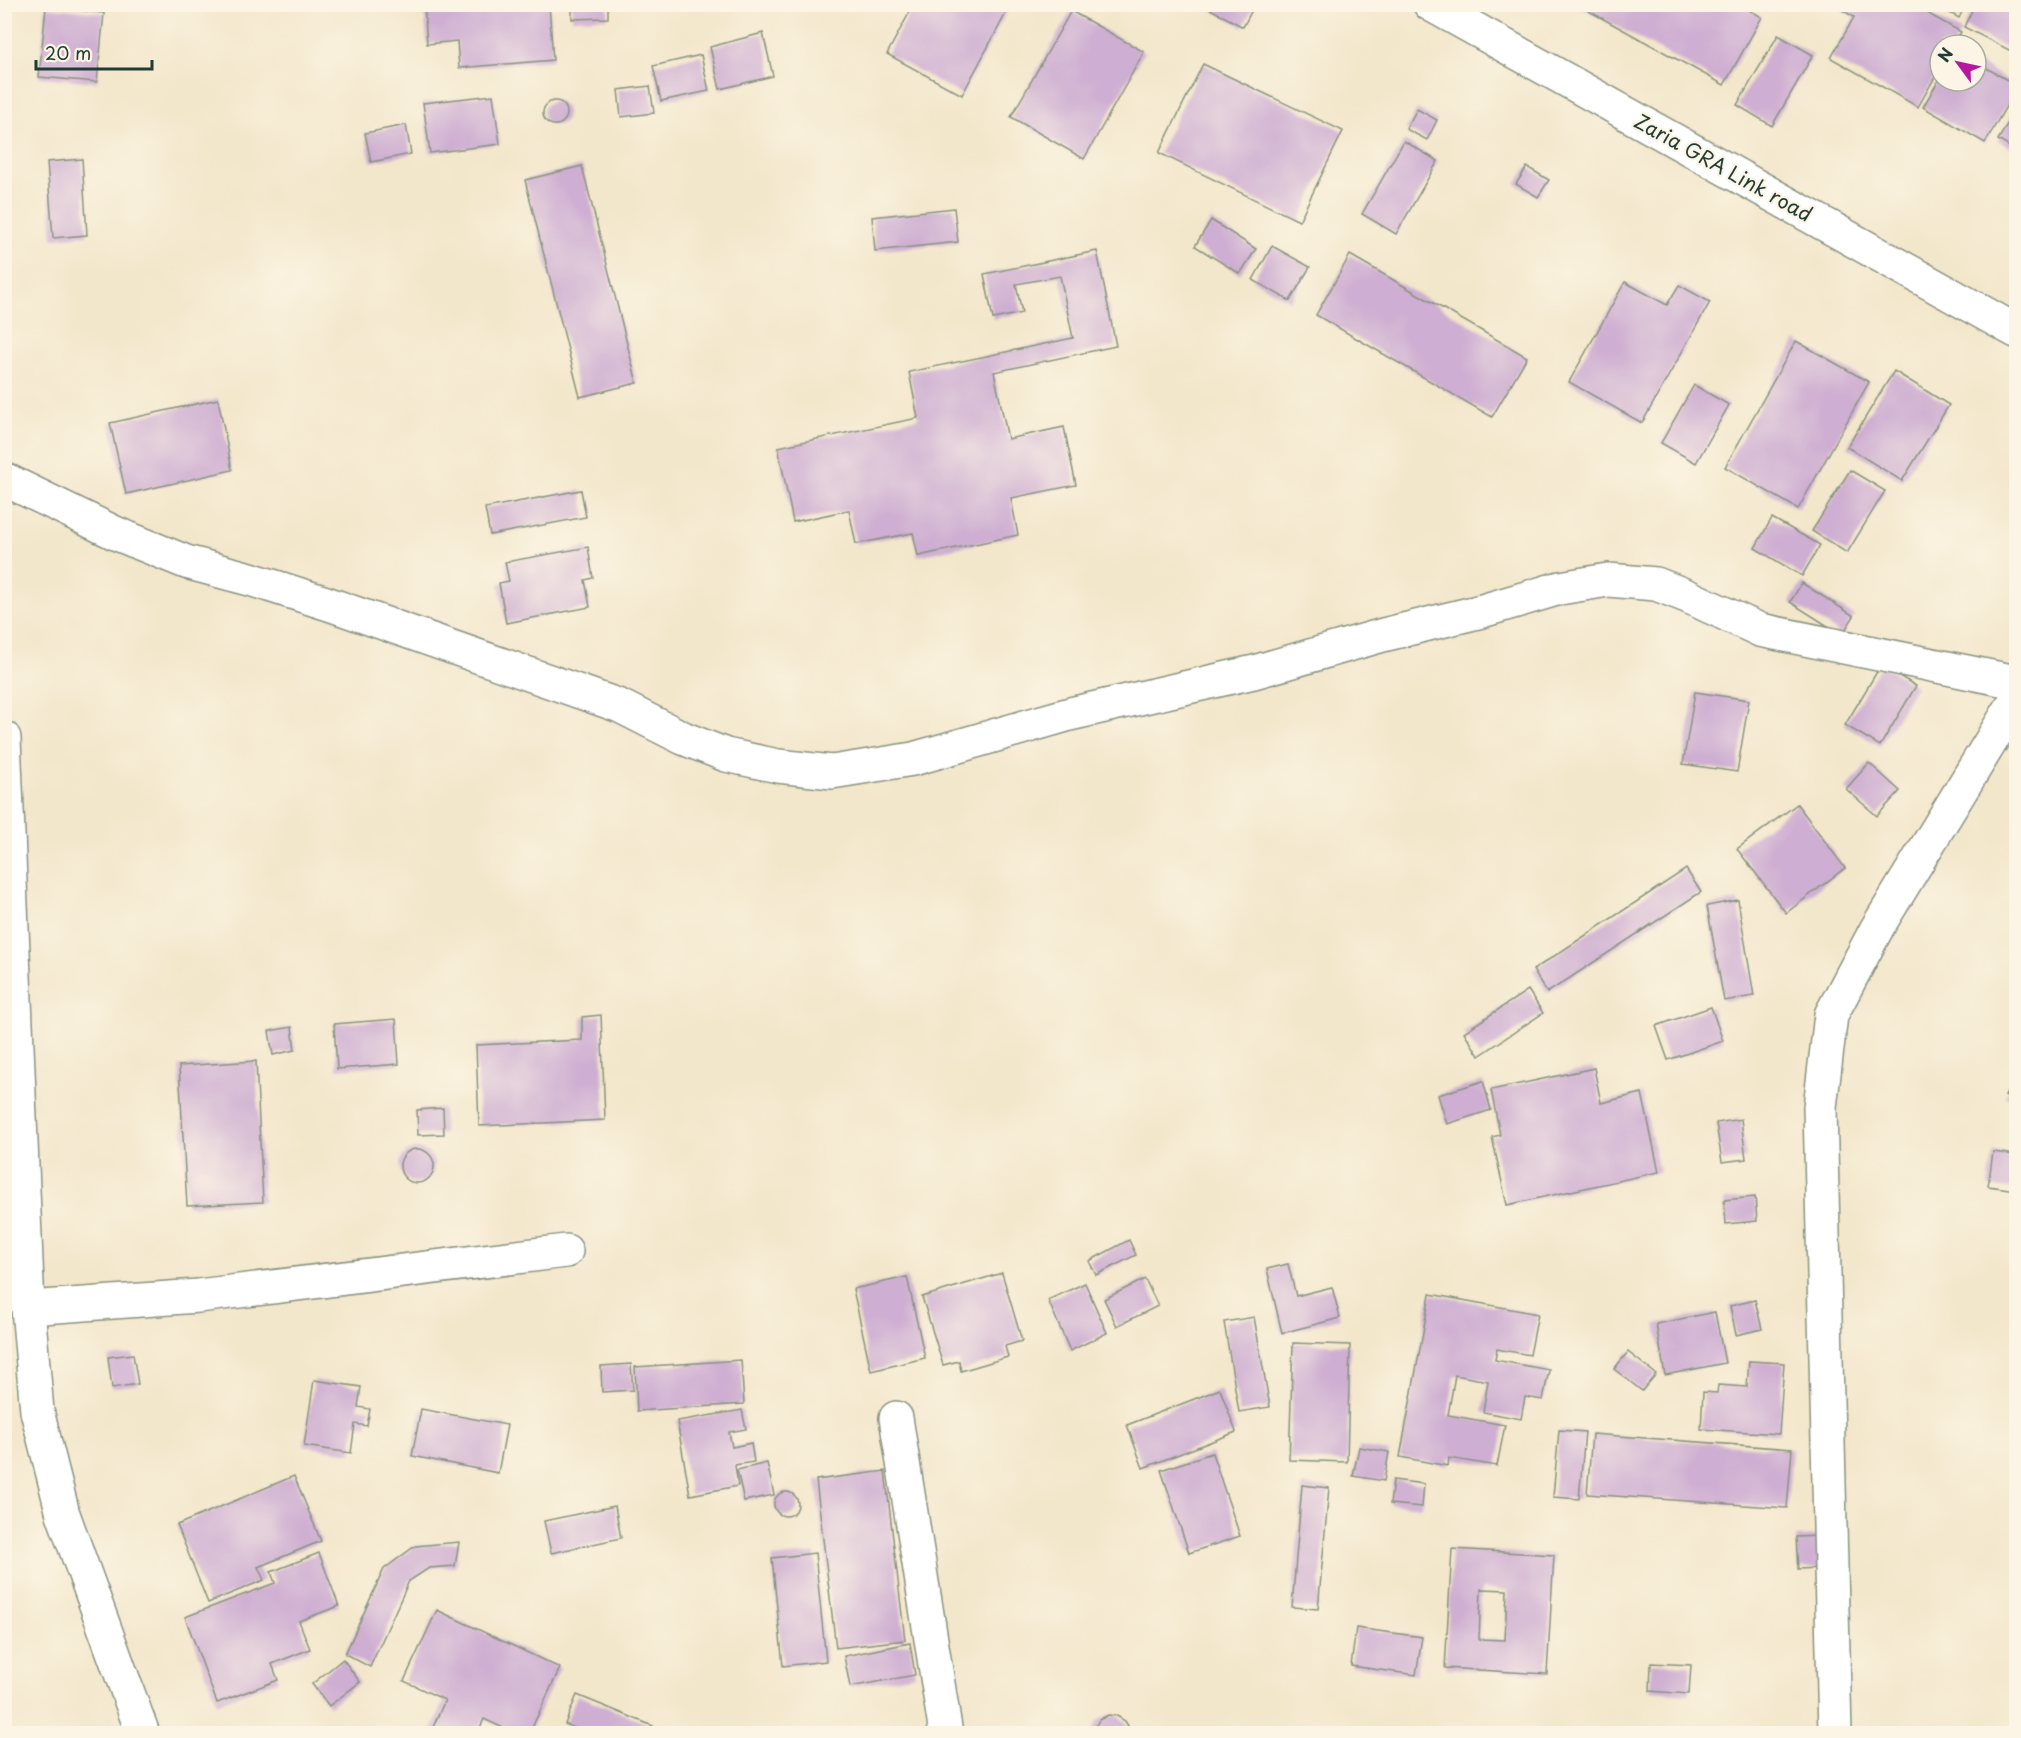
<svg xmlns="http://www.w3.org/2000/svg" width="2021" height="1738" viewBox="0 0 2021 1738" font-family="'Playpen Sans',sans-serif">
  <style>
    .building { fill: #ceaed2; fill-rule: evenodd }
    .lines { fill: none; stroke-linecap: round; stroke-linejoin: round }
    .minor-casing { stroke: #899280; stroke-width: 36 }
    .minor { stroke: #fff; stroke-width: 33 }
    .labels { text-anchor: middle; stroke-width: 4.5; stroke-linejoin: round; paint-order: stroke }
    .street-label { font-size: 20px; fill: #1f3d34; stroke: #fcf5e5 }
  </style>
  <rect width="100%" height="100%" fill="#fcf5e5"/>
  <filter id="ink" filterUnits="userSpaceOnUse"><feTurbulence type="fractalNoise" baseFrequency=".0167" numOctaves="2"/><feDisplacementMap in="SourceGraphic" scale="12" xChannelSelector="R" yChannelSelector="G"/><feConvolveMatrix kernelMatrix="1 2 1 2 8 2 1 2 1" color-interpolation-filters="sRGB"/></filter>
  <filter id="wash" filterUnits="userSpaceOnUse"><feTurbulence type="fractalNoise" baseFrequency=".008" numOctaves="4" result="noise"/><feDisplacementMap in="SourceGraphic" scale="24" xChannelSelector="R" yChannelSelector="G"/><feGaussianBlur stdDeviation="1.35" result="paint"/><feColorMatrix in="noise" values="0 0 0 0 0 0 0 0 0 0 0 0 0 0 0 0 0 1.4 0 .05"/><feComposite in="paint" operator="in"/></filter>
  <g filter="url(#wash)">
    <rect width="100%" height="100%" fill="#f3e7cb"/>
    <g id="blocks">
      <g class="building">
        <path d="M 424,4 L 549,4 L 553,60 L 459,68 L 457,41 L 427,44 Z"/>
        <path d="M 572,4 L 608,4 L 608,18 L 572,19 Z"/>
        <path d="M 914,4 L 1011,4 L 962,95 L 887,54 Z"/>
        <path d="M 1576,4 L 1738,4 L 1762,17 L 1724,85 Z"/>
        <path d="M 1832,4 L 1911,4 L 1961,32 L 1953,45 L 1940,45 L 1940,68 L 1918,107 L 1831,58 L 1854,17 Z"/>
        <path d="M 1933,4 L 1966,4 L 1959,18 Z"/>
        <path d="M 1975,4 L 2005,4 L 2016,10 L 2016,40 L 2011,51 L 1964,27 Z"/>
        <path d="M 1203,5 L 1246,5 L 1253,8 L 1243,27 Z"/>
        <path d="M 46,7 L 104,13 L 97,82 L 39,77 Z"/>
        <path d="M 1071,11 L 1144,52 L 1084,159 L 1011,117 Z"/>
        <path d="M 763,33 L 773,76 L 720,89 L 710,47 Z"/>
        <path d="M 1778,35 L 1813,55 L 1772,126 L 1737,105 Z"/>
        <path d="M 701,55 L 709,91 L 661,101 L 653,66 Z"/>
        <path d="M 1976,62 L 2016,85 L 2016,89 L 1985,143 L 1923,107 L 1940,78 L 1940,81 L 1976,81 Z"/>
        <path d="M 1203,64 L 1343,131 L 1299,221 L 1159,153 Z"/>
        <path d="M 650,86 L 654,113 L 621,117 L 618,90 Z"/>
        <path d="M 493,95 L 500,144 L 430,153 L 423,103 Z"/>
        <circle cx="555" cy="113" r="12"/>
        <path d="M 1417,109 L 1437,120 L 1427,140 L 1406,129 Z"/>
        <path d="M 2016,109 L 2016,151 L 1998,140 Z"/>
        <path d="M 406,125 L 411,154 L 371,162 L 365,133 Z"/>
        <path d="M 1404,141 L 1438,161 L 1396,234 L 1362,214 Z"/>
        <path d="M 82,159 L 87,235 L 53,238 L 47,162 Z"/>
        <path d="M 582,166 L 637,383 L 580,397 L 525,180 Z"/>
        <path d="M 1527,167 L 1549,180 L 1538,197 L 1516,184 Z"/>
        <path d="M 954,208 L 958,242 L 875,251 L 872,217 Z"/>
        <path d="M 1211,220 L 1256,249 L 1240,274 L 1195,246 Z"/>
        <path d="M 1272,246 L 1310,267 L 1290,301 L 1253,280 Z"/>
        <path d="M 1097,251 L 1116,346 L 994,372 L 1008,439 L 1064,427 L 1076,485 L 1011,498 L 1018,535 L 918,556 L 913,533 L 856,544 L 849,510 L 793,522 L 778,447 L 918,418 L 909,372 L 1073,338 L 1060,276 L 1016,284 L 1022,313 L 993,319 L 984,274 Z"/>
        <path d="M 1350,255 L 1527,357 L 1492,417 L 1316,315 Z"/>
        <path d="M 1625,282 L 1667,305 L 1679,285 L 1710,302 L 1642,423 L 1569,382 Z"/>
        <path d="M 1796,341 L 1869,382 L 1798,509 L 1725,467 Z"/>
        <path d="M 1894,371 L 1949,405 L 1902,481 L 1847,447 Z"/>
        <path d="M 1694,385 L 1729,405 L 1696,463 L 1661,443 Z"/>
        <path d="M 218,399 L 232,470 L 126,494 L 110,423 Z"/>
        <path d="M 1850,470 L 1885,491 L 1847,553 L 1812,531 Z"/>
        <path d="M 581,490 L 586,517 L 490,535 L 485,508 Z"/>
        <path d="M 1772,518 L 1820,545 L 1802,576 L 1755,548 Z"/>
        <path d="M 588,547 L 593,578 L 585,580 L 590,607 L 506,623 L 499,583 L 509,581 L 505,562 Z"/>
        <path d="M 1802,583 L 1854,616 L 1842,635 L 1790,602 Z"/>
        <path d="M 1881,665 L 1916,686 L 1880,746 L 1845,725 Z"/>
        <path d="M 1695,692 L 1749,700 L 1737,772 L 1683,764 Z"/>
        <path d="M 1869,763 L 1900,791 L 1877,816 L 1846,789 Z"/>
        <path d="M 1797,804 L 1845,868 L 1786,913 L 1737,849 Z"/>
        <path d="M 1686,869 L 1701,892 L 1547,993 L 1533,970 Z"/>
        <path d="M 1738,900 L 1754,996 L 1724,1001 L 1707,906 Z"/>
        <path d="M 1528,990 L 1543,1013 L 1479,1056 L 1464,1032 Z"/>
        <path d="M 1711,1007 L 1723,1041 L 1668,1060 L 1656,1026 Z"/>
        <path d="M 601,1015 L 605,1120 L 479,1126 L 476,1045 L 582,1040 L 582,1017 Z"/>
        <path d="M 396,1019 L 399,1064 L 337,1069 L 334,1024 Z"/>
        <path d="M 292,1027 L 295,1050 L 273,1055 L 269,1031 Z"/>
        <path d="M 256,1061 L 263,1202 L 187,1206 L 179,1066 Z"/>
        <path d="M 1594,1068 L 1601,1103 L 1642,1093 L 1659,1172 L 1507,1205 L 1492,1137 L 1500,1135 L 1491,1090 Z"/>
        <path d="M 2016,1077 L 2016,1103 L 2005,1096 Z"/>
        <path d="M 1483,1081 L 1491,1110 L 1447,1124 L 1438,1095 Z"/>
        <path d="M 443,1108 L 444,1134 L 418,1135 L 417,1110 Z"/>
        <path d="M 1741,1119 L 1746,1159 L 1722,1162 L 1716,1123 Z"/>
        <circle cx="417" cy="1166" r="17"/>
        <path d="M 1993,1152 L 2016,1155 L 2016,1190 L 1988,1186 Z"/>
        <path d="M 1755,1197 L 1757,1221 L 1726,1224 L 1724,1200 Z"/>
        <path d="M 1129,1240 L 1136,1255 L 1096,1275 L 1089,1261 Z"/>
        <path d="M 1288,1264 L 1296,1296 L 1332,1287 L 1340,1318 L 1282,1333 L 1267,1269 Z"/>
        <path d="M 1002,1273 L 1022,1341 L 1005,1346 L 1008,1357 L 961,1371 L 959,1361 L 943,1365 L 922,1297 Z"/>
        <path d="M 907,1277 L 925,1358 L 871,1371 L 853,1289 Z"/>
        <path d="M 1145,1279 L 1158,1306 L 1117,1326 L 1104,1299 Z"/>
        <path d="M 1085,1283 L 1107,1333 L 1070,1351 L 1048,1300 Z"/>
        <path d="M 1430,1294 L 1538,1314 L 1530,1355 L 1497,1349 L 1495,1360 L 1549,1370 L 1543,1400 L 1525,1397 L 1521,1419 L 1483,1412 L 1488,1381 L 1455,1375 L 1448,1415 L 1505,1425 L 1497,1466 L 1449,1458 L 1448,1466 L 1400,1457 Z"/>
        <path d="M 1755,1300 L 1762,1329 L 1736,1335 L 1730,1306 Z"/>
        <path d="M 1715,1312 L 1725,1363 L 1665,1375 L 1656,1324 Z"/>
        <path d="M 1254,1317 L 1270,1407 L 1239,1412 L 1224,1322 Z"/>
        <path d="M 1293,1343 L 1350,1345 L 1347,1462 L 1289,1460 Z"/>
        <path d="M 1628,1352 L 1656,1374 L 1642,1391 L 1614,1369 Z"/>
        <path d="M 133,1354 L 138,1384 L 112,1388 L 108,1357 Z"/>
        <path d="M 741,1360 L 744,1404 L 637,1411 L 635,1367 Z"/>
        <path d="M 1749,1361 L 1784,1363 L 1779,1434 L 1701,1429 L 1703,1392 L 1717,1393 L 1718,1385 L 1747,1387 Z"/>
        <path d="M 631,1364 L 633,1390 L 602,1392 L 601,1366 Z"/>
        <path d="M 314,1380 L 361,1387 L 358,1407 L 370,1409 L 367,1426 L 355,1424 L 351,1453 L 304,1446 Z"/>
        <path d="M 1220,1389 L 1236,1432 L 1143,1468 L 1127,1425 Z"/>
        <path d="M 421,1409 L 507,1425 L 498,1473 L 412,1456 Z"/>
        <path d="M 742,1410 L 746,1429 L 729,1432 L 732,1447 L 751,1443 L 754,1462 L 735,1465 L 738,1486 L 690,1495 L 677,1421 Z"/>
        <path d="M 1559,1430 L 1585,1432 L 1579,1499 L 1553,1497 Z"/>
        <path d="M 1592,1434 L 1792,1449 L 1787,1508 L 1587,1494 Z"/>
        <path d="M 1359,1447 L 1389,1452 L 1384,1481 L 1353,1476 Z"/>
        <path d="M 1212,1453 L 1240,1536 L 1189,1553 L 1161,1470 Z"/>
        <path d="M 767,1463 L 774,1495 L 744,1501 L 737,1470 Z"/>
        <path d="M 885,1471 L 905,1640 L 836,1648 L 816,1480 Z"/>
        <path d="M 294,1476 L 321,1541 L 258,1567 L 264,1580 L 208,1603 L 177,1525 Z"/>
        <path d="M 1393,1480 L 1424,1484 L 1422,1507 L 1390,1504 Z"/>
        <path d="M 1302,1485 L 1329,1488 L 1318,1609 L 1292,1607 Z"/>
        <circle cx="786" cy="1504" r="12"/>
        <path d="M 615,1506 L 621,1538 L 551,1553 L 544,1521 Z"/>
        <path d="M 1819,1536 L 1821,1568 L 1798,1569 L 1796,1537 Z"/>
        <path d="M 459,1542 L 455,1566 L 429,1568 L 409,1581 L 370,1667 L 345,1654 L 384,1569 L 415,1546 Z"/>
        <path d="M 1452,1549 L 1554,1555 L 1547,1674 L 1445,1668 ZM 1481,1589 L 1507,1590 L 1505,1640 L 1479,1639 Z"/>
        <path d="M 319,1553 L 339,1606 L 299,1621 L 310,1649 L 272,1664 L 278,1680 L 217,1703 L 185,1617 L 275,1583 L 271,1572 Z"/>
        <path d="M 815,1553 L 826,1661 L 783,1666 L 772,1558 Z"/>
        <path d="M 437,1610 L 560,1668 L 529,1734 L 516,1734 L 484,1719 L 477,1734 L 430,1734 L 445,1700 L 404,1681 Z"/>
        <path d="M 1356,1628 L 1422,1637 L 1416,1675 L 1351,1666 Z"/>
        <path d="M 910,1643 L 915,1675 L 850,1687 L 844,1656 Z"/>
        <path d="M 343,1659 L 360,1682 L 329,1706 L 312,1684 Z"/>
        <path d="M 1651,1663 L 1691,1665 L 1689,1694 L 1650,1691 Z"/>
        <path d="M 577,1695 L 653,1726 L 649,1734 L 589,1734 L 565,1724 Z"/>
        <path d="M 1108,1715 L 1117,1716 L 1125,1721 L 1130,1729 L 1130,1734 L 1094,1734 L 1094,1729 L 1099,1720 Z"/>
      </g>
    </g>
  </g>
  <g filter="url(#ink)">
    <use href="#blocks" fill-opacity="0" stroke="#899280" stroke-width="1.5"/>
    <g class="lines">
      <defs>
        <g id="minor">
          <path d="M 1430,4 L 2016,331"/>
          <path d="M 4,479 L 115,533 L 186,562 L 250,579 L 329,604 L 620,706 L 683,738 L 726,755 L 778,766 L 832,772 L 913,759 L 1070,714 L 1254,672 L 1383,635 L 1482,611 L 1560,588 L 1608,580 L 1656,584 L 1687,596 L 1760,630 L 2016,682"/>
          <path d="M 4,738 L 28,1308 L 37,1411 L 63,1514 L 143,1734"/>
          <path d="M 28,1308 L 198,1296 L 566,1251"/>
          <path d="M 896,1418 L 946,1734"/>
          <path d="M 1835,1734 L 1820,1107 L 1831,1015 L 1877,928 L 2016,700"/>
        </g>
      </defs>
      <use href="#minor" class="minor-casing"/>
      <use href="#minor" class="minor"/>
    </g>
  </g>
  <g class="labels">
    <g class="street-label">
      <text transform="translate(1723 168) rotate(29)" y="7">Zaria GRA Link road</text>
    </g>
  </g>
  <rect width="2021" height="1738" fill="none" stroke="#fcf5e5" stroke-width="24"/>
  <g transform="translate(1958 63) rotate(303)"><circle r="28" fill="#fcf5e5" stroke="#a4ab9e" stroke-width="1.5"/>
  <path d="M0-4.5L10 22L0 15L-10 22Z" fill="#b5179e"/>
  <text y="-9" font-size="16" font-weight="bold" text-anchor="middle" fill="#1f3d34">N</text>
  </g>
  <path d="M36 60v9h116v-9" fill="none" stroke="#1f3d34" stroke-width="3"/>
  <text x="45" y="60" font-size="18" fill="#1f3d34" stroke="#fcf5e5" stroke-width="4.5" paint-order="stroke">20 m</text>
</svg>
